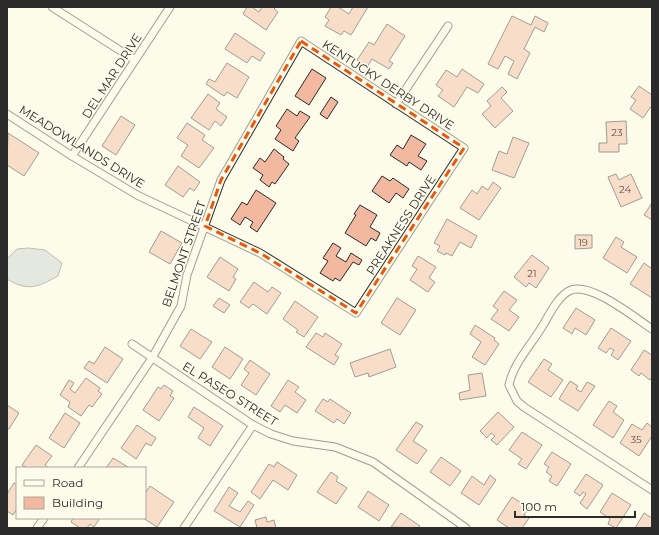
<svg xmlns="http://www.w3.org/2000/svg" width="659" height="535" viewBox="0 0 659 535" font-family="Montserrat,sans-serif">
  <style>
    .water { fill: #c7d0d0; stroke: #74746e }
    .building { fill: #f2b8a0; stroke: #2b2b2b }
    .lines { fill: none; stroke-linecap: round; stroke-linejoin: round }
    .minor-casing { stroke: #2b2b2b; stroke-width: 9 }
    .minor { stroke: #fdfbea; stroke-width: 7 }
    .marked { fill: none; stroke: #e8590c; stroke-width: 3; stroke-dasharray: 8 5; stroke-linejoin: round }
    .labels { text-anchor: middle; stroke-width: 3; stroke-linejoin: round; paint-order: stroke }
    .number-label { font-size: 10px; fill: #5d4e48 }
    .street-label { font-size: 12px; fill: #2b2b2b; stroke: #fdfbea }
  </style>
  <rect width="100%" height="100%" fill="#fdfbea"/>
  <path class="water" d="M 28,248 L 45,250 L 62,263 L 58,276 C 38,287 28,292 7,279 L 7,259 L 17,249 Z"/>
  <g class="building">
    <path d="M 247,7 L 252,7 L 259,12 L 262,7 L 276,7 L 274,9 L 278,12 L 266,30 L 243,14 Z"/>
    <path d="M 331,7 L 338,7 L 349,14 L 353,7 L 368,7 L 351,35 L 344,31 L 341,35 L 325,26 L 329,20 L 325,17 Z"/>
    <path d="M 512,16 L 531,25 L 535,16 L 548,23 L 544,32 L 535,27 L 524,49 L 530,53 L 517,79 L 508,74 L 514,61 L 505,56 L 498,69 L 488,64 Z"/>
    <path d="M 387,24 L 405,36 L 389,61 L 393,63 L 389,69 L 372,59 L 367,67 L 357,60 L 369,42 L 374,45 Z"/>
    <path d="M 235,33 L 265,53 L 260,61 L 252,56 L 247,63 L 225,49 Z"/>
    <path d="M 227,63 L 249,77 L 237,98 L 227,92 L 224,96 L 206,84 L 209,79 L 215,82 Z"/>
    <path d="M 312,69 L 326,78 L 309,105 L 295,96 Z"/>
    <path d="M 462,69 L 484,84 L 478,93 L 467,87 L 454,107 L 438,96 L 443,90 L 436,85 L 446,70 L 457,77 Z"/>
    <path d="M 639,86 L 652,95 L 652,105 L 643,118 L 630,109 L 636,100 L 631,97 Z"/>
    <path d="M 502,87 L 507,92 L 501,98 L 513,111 L 495,128 L 482,114 L 491,106 L 487,101 Z"/>
    <path d="M 208,94 L 220,103 L 216,109 L 227,117 L 221,126 L 215,121 L 209,130 L 191,118 Z"/>
    <path d="M 331,97 L 338,102 L 327,119 L 320,114 Z"/>
    <path d="M 287,109 L 297,116 L 300,111 L 310,117 L 295,138 L 299,141 L 293,151 L 275,139 L 281,130 L 276,126 Z"/>
    <path d="M 121,116 L 135,125 L 116,155 L 102,146 Z"/>
    <path d="M 626,121 L 627,144 L 619,144 L 619,152 L 599,152 L 599,143 L 607,143 L 606,122 Z"/>
    <path d="M 187,123 L 205,135 L 202,140 L 214,148 L 199,168 L 181,156 L 188,145 L 177,138 Z"/>
    <path d="M 8,133 L 39,153 L 24,176 L 7,165 Z"/>
    <path d="M 411,135 L 426,144 L 418,156 L 427,161 L 421,170 L 409,162 L 407,166 L 390,155 L 397,145 L 403,149 Z"/>
    <path d="M 513,137 L 529,143 L 514,178 L 492,170 L 499,151 L 507,154 Z"/>
    <path d="M 274,149 L 284,157 L 283,159 L 289,164 L 275,184 L 272,182 L 269,187 L 260,180 L 263,175 L 253,168 L 260,158 L 265,162 Z"/>
    <path d="M 178,166 L 200,182 L 194,191 L 190,188 L 183,197 L 165,185 Z"/>
    <path d="M 616,174 L 619,180 L 631,174 L 642,198 L 621,207 L 608,177 Z"/>
    <path d="M 382,176 L 390,181 L 393,178 L 409,189 L 403,198 L 396,193 L 389,203 L 372,191 Z"/>
    <path d="M 493,182 L 501,188 L 479,220 L 460,208 L 472,190 L 477,194 L 482,186 L 488,190 Z"/>
    <path d="M 256,190 L 276,203 L 257,232 L 250,227 L 253,222 L 245,217 L 240,225 L 231,219 L 242,202 L 247,205 Z"/>
    <path d="M 652,203 L 652,220 L 644,215 Z"/>
    <path d="M 360,205 L 377,215 L 370,227 L 380,233 L 376,241 L 371,238 L 366,246 L 345,233 L 356,215 L 354,214 Z"/>
    <path d="M 447,219 L 477,236 L 471,248 L 460,242 L 452,256 L 446,253 L 445,255 L 437,251 L 440,246 L 434,243 Z"/>
    <path d="M 161,231 L 182,243 L 170,264 L 149,252 Z"/>
    <path d="M 575,235 L 592,235 L 592,248 L 575,249 Z"/>
    <path d="M 616,237 L 624,242 L 621,247 L 637,257 L 627,273 L 603,258 Z"/>
    <path d="M 333,243 L 341,248 L 336,256 L 346,262 L 351,253 L 362,260 L 359,265 L 353,262 L 340,281 L 335,278 L 333,281 L 320,273 L 328,261 L 323,258 Z"/>
    <path d="M 532,255 L 549,268 L 536,288 L 529,283 L 526,287 L 514,277 Z"/>
    <path d="M 418,256 L 436,267 L 429,278 L 435,282 L 428,292 L 410,280 L 417,269 L 412,266 Z"/>
    <path d="M 220,257 L 238,269 L 233,277 L 236,279 L 229,291 L 207,277 Z"/>
    <path d="M 644,263 L 651,268 L 652,265 L 652,298 L 630,284 Z"/>
    <path d="M 254,282 L 268,292 L 272,287 L 281,293 L 267,314 L 253,304 L 249,308 L 240,302 Z"/>
    <path d="M 504,291 L 517,300 L 509,310 L 519,317 L 509,331 L 491,319 L 498,310 L 493,306 Z"/>
    <path d="M 219,298 L 230,305 L 224,313 L 213,306 Z"/>
    <path d="M 397,298 L 416,310 L 400,335 L 381,323 Z"/>
    <path d="M 295,301 L 318,317 L 304,337 L 296,332 L 298,330 L 283,319 Z"/>
    <path d="M 576,308 L 595,320 L 586,335 L 575,328 L 572,334 L 563,328 Z"/>
    <path d="M 475,325 L 495,338 L 494,340 L 499,344 L 485,365 L 472,357 L 481,342 L 470,334 Z"/>
    <path d="M 611,328 L 631,341 L 618,360 L 611,355 L 614,350 L 610,348 L 606,353 L 598,348 Z"/>
    <path d="M 191,329 L 212,342 L 200,359 L 180,346 Z"/>
    <path d="M 316,333 L 323,337 L 325,333 L 342,344 L 335,355 L 339,357 L 334,365 L 306,347 Z"/>
    <path d="M 105,347 L 123,359 L 107,383 L 84,368 L 89,361 L 94,364 Z"/>
    <path d="M 225,347 L 243,359 L 230,379 L 212,367 Z"/>
    <path d="M 390,349 L 396,367 L 369,377 L 368,373 L 355,377 L 350,363 Z"/>
    <path d="M 644,350 L 652,355 L 652,377 L 650,380 L 641,373 L 639,376 L 631,370 Z"/>
    <path d="M 544,359 L 552,364 L 548,370 L 563,380 L 551,397 L 528,382 Z"/>
    <path d="M 250,360 L 270,374 L 256,395 L 241,385 L 249,373 L 244,369 Z"/>
    <path d="M 482,373 L 486,396 L 460,400 L 459,393 L 470,390 L 468,375 Z"/>
    <path d="M 86,378 L 100,388 L 98,391 L 102,394 L 92,407 L 89,405 L 81,416 L 68,407 L 70,402 L 60,395 L 69,380 L 74,383 L 70,389 L 75,393 Z"/>
    <path d="M 288,380 L 299,387 L 295,392 L 306,400 L 297,413 L 285,405 L 280,412 L 271,406 Z"/>
    <path d="M 570,381 L 578,386 L 576,389 L 581,392 L 587,382 L 595,386 L 578,411 L 559,399 Z"/>
    <path d="M 164,385 L 173,391 L 170,396 L 174,398 L 159,421 L 143,410 L 158,387 L 161,389 Z"/>
    <path d="M 323,399 L 328,402 L 330,399 L 351,413 L 344,424 L 337,419 L 334,423 L 315,411 Z"/>
    <path d="M 609,401 L 617,406 L 613,412 L 624,420 L 613,438 L 593,425 Z"/>
    <path d="M 7,405 L 19,413 L 9,429 L 7,428 Z"/>
    <path d="M 194,407 L 223,426 L 210,446 L 198,438 L 204,428 L 188,417 Z"/>
    <path d="M 498,412 L 514,427 L 497,445 L 491,440 L 495,436 L 491,433 L 487,438 L 480,431 Z"/>
    <path d="M 65,413 L 80,423 L 64,448 L 49,438 Z"/>
    <path d="M 416,422 L 423,426 L 413,441 L 427,450 L 417,464 L 396,450 Z"/>
    <path d="M 647,423 L 652,427 L 652,436 L 639,456 L 620,443 L 632,424 L 642,430 Z"/>
    <path d="M 137,425 L 156,438 L 151,446 L 146,443 L 136,459 L 121,448 Z"/>
    <path d="M 522,432 L 542,445 L 526,469 L 518,464 L 522,459 L 509,450 Z"/>
    <path d="M 36,445 L 52,456 L 45,465 L 49,468 L 27,468 L 22,465 Z"/>
    <path d="M 552,452 L 571,464 L 557,486 L 549,481 L 552,476 L 546,472 L 549,467 L 544,464 Z"/>
    <path d="M 441,457 L 461,471 L 450,486 L 430,472 Z"/>
    <path d="M 113,458 L 128,467 L 127,468 L 106,468 Z"/>
    <path d="M 277,462 L 297,475 L 288,490 L 273,480 L 260,499 L 251,492 L 269,464 L 274,467 Z"/>
    <path d="M 331,472 L 338,477 L 336,481 L 347,488 L 336,504 L 317,492 Z"/>
    <path d="M 586,474 L 603,485 L 587,509 L 580,503 L 586,494 L 583,492 L 580,496 L 574,492 Z"/>
    <path d="M 490,475 L 496,480 L 479,505 L 461,493 L 472,476 L 484,485 Z"/>
    <path d="M 14,483 L 17,485 L 17,509 L 13,515 L 7,511 L 7,494 Z"/>
    <path d="M 150,486 L 174,502 L 157,527 L 143,518 L 145,518 L 145,493 Z"/>
    <path d="M 229,487 L 238,493 L 229,506 L 240,512 L 248,501 L 254,505 L 240,527 L 214,511 Z"/>
    <path d="M 368,491 L 389,505 L 379,521 L 358,507 Z"/>
    <path d="M 612,493 L 631,505 L 616,528 L 608,524 L 610,519 L 600,512 Z"/>
    <path d="M 512,497 L 529,508 L 524,515 L 529,518 L 522,528 L 509,528 L 497,520 Z"/>
    <path d="M 401,513 L 420,526 L 418,528 L 391,527 Z"/>
    <path d="M 644,513 L 652,518 L 652,528 L 635,528 Z"/>
    <path d="M 266,517 L 267,522 L 274,520 L 276,528 L 257,528 L 255,520 Z"/>
    <path d="M 73,518 L 100,518 L 94,527 L 90,524 L 87,528 L 80,528 L 71,522 Z"/>
  </g>
  <g class="lines">
    <defs>
      <g id="minor">
        <path d="M 52,7 L 135,60"/>
        <path d="M 396,104 L 448,26"/>
        <path d="M 7,114 L 72,156 L 137,195 L 260,253 L 356,313 L 464,148 L 301,41 L 221,180 L 187,275 L 181,306 L 152,358 L 78,468"/>
        <path d="M 72,156 L 170,7"/>
        <path d="M 652,329 C 635,318 589,280 569,291 C 556,298 548,318 540,330 C 529,347 513,365 509,385 L 517,401 L 524,407 L 652,490"/>
        <path d="M 132,344 L 253,425 L 271,434 L 293,441 L 335,447 L 373,462 L 466,528"/>
        <path d="M 37,528 L 44,518"/>
        <path d="M 184,528 L 253,425"/>
      </g>
    </defs>
    <use href="#minor" class="minor-casing"/>
    <use href="#minor" class="minor"/>
  </g>
  <path d="M0 0H659V535H0ZM 301,41 L 464,148 L 356,313 L 260,253 L 205,226 L 221,180 Z" fill="#fdfbea" fill-opacity=".55" fill-rule="evenodd"/>
  <path class="marked" d="M 301,41 L 464,148 L 356,313 L 260,253 L 205,226 L 221,180 Z"/>
  <g class="labels">
    <g class="number-label">
      <text x="617" y="136">23</text>
      <text x="625" y="193">24</text>
      <text x="583" y="246">19</text>
      <text x="532" y="277">21</text>
      <text x="636" y="443">35</text>
    </g>
    <g class="street-label">
      <text transform="translate(112 76) rotate(-57)" y="4">DEL MAR DRIVE</text>
      <text transform="translate(388 85) rotate(33)" y="4">KENTUCKY DERBY DRIVE</text>
      <text transform="translate(82 147) rotate(32)" y="4">MEADOWLANDS DRIVE</text>
      <text transform="translate(401 225) rotate(-57)" y="4">PREAKNESS DRIVE</text>
      <text transform="translate(184 254) rotate(-71)" y="4">BELMONT STREET</text>
      <text transform="translate(230 394) rotate(32)" y="4">EL PASEO STREET</text>
    </g>
  </g>
  <rect width="659" height="535" fill="none" stroke="#2b2b2b" stroke-width="16"/>
  <rect x="16" y="467" width="130" height="52" fill="#fdfbea" stroke="#a9a89e"/>
  <rect x="24" y="480" width="20" height="6" fill="#fdfbea" stroke="#a9a89e"/>
  <text x="52" y="487" font-size="12" fill="#2b2b2b">Road</text>
  <rect x="24" y="497" width="20" height="12" fill="#f2b8a0" stroke="#a9a89e"/>
  <text x="52" y="507" font-size="12" fill="#2b2b2b">Building</text>
  <path d="M515 511v6h120v-6" fill="none" stroke="#2b2b2b" stroke-width="2"/>
  <text x="521" y="511" font-size="12" fill="#2b2b2b" stroke="#fdfbea" stroke-width="3" paint-order="stroke">100 m</text>
</svg>
